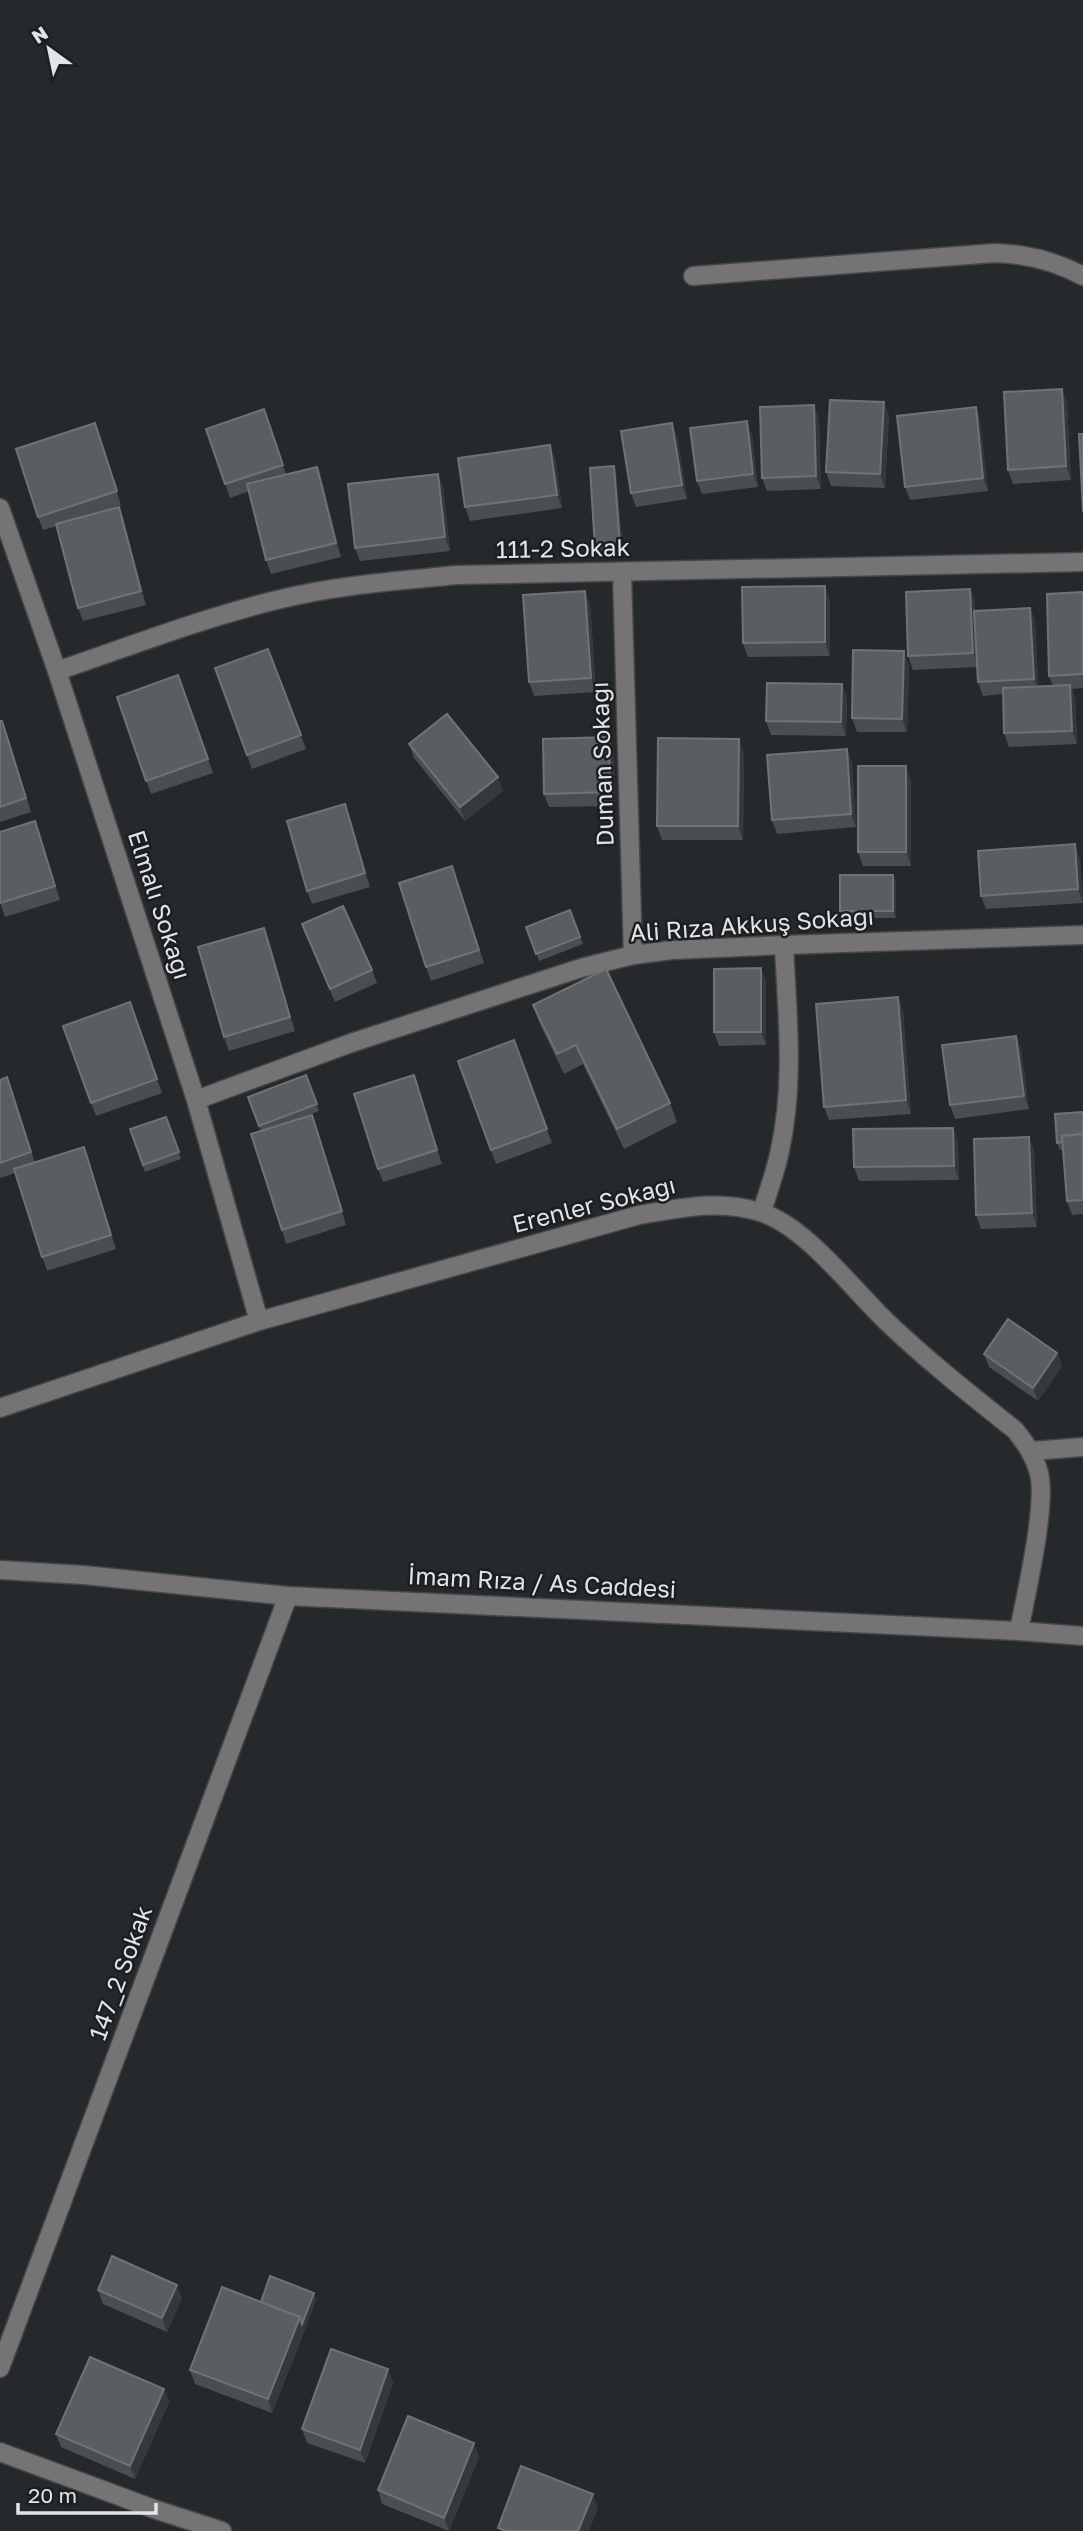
<svg xmlns="http://www.w3.org/2000/svg" width="1083" height="2531" viewBox="0 0 1083 2531" font-family="'Golos Text',sans-serif">
  <style>
    .lines { fill: none; stroke-linecap: round; stroke-linejoin: round }
    .minor-casing { stroke: #444749; stroke-width: 21 }
    .minor { stroke: #757373; stroke-width: 18 }
    .wall { fill: #4a4e51 }
    .shaded-wall { fill: #35393b }
    .building { fill: #5b5e61; stroke: #707376; stroke-width: 2 }
    .labels { text-anchor: middle; stroke-width: 5; stroke-linejoin: round; paint-order: stroke }
    .street-label { font-size: 24px; fill: #e2e4e6; stroke: #1c1f22 }
  </style>
  <rect width="100%" height="100%" fill="#26292b"/>
  <g class="lines">
    <defs>
      <g id="minor">
        <path d="M 693,276 L 995,253 C 1028,254 1055,261 1083,276"/>
        <path d="M 0,508 L 57,671 L 196,1100 L 259,1321"/>
        <path d="M 622,573 L 633,955"/>
        <path d="M 57,671 C 131,646 205,617 281,599 C 338,585 397,581 456,575 L 1083,562"/>
        <path d="M 196,1100 L 351,1043 L 581,968 L 633,955 L 672,950 L 784,945 L 1083,935"/>
        <path d="M 762,1212 C 768,1191 776,1171 780,1150 C 795,1082 787,1013 784,945"/>
        <path d="M 0,1408 L 259,1321 L 639,1215 C 680,1208 719,1199 760,1212 C 806,1226 853,1290 888,1323 C 928,1361 972,1396 1015,1430 C 1026,1444 1034,1455 1039,1473 C 1047,1506 1026,1593 1019,1631"/>
        <path d="M 1032,1451 L 1083,1447"/>
        <path d="M 0,1570 L 84,1575 L 288,1596 L 1019,1631 L 1083,1636"/>
        <path d="M 0,2368 L 288,1596"/>
        <path d="M 0,2452 L 154,2509 L 222,2531"/>
      </g>
    </defs>
    <use href="#minor" class="minor-casing"/>
    <use href="#minor" class="minor"/>
  </g>
  <g class="wall">
    <path d="M 1067,402 L 1071,480 L 1013,484 L 1008,470 Z"/>
    <path d="M 976,407 L 980,421 L 988,491 L 910,500 L 905,487 Z"/>
    <path d="M 264,409 L 286,474 L 317,467 L 322,481 L 341,557 L 271,574 L 266,560 L 249,491 L 230,498 L 206,429 Z"/>
    <path d="M 889,415 L 885,488 L 831,486 L 826,472 Z"/>
    <path d="M 819,418 L 821,489 L 767,491 L 762,478 Z"/>
    <path d="M 95,423 L 121,505 L 91,515 L 119,507 L 124,521 L 146,605 L 83,621 L 78,608 L 57,526 L 43,530 L 38,517 Z"/>
    <path d="M 752,435 L 758,487 L 702,494 L 697,481 Z"/>
    <path d="M 677,436 L 687,499 L 636,507 L 631,493 Z"/>
    <path d="M 555,458 L 562,508 L 470,521 L 465,507 Z"/>
    <path d="M 614,466 L 616,473 L 623,552 L 598,555 L 595,548 Z"/>
    <path d="M 443,487 L 450,551 L 360,561 L 355,548 Z"/>
    <path d="M 970,589 L 975,602 L 975,611 L 1030,608 L 1035,621 L 1038,686 L 1053,686 L 1049,676 L 1083,592 L 1083,688 L 1072,689 L 1075,699 L 1077,744 L 1009,747 L 1004,733 L 1003,694 L 983,696 L 978,682 L 977,667 L 913,670 L 908,656 Z"/>
    <path d="M 585,591 L 590,605 L 596,692 L 534,696 L 529,682 Z"/>
    <path d="M 830,600 L 830,656 L 748,657 L 743,643 Z"/>
    <path d="M 268,649 L 306,749 L 252,769 L 215,668 Z"/>
    <path d="M 909,665 L 907,732 L 857,732 L 852,718 Z"/>
    <path d="M 178,675 L 213,773 L 151,794 L 117,697 Z"/>
    <path d="M 842,684 L 847,698 L 846,736 L 771,735 L 766,721 Z"/>
    <path d="M 0,721 L 2,721 L 7,734 L 31,812 L 0,822 Z"/>
    <path d="M 609,737 L 613,751 L 615,806 L 549,807 L 544,794 Z"/>
    <path d="M 409,744 L 503,791 L 465,821 L 414,758 Z"/>
    <path d="M 847,749 L 852,763 L 856,827 L 777,834 L 772,820 Z"/>
    <path d="M 744,752 L 743,840 L 662,840 L 657,826 Z"/>
    <path d="M 911,780 L 911,866 L 863,866 L 858,852 Z"/>
    <path d="M 350,817 L 370,887 L 312,904 L 307,891 Z"/>
    <path d="M 35,821 L 60,900 L 5,917 L 0,902 Z"/>
    <path d="M 1080,858 L 1083,903 L 986,909 L 981,896 Z"/>
    <path d="M 452,866 L 484,963 L 431,981 L 426,967 Z"/>
    <path d="M 893,875 L 896,882 L 896,918 L 843,918 L 840,911 Z"/>
    <path d="M 570,910 L 583,944 L 539,961 L 526,927 Z"/>
    <path d="M 302,924 L 372,970 L 377,983 L 335,1002 Z"/>
    <path d="M 269,941 L 295,1031 L 229,1051 L 224,1037 Z"/>
    <path d="M 761,968 L 766,982 L 766,1045 L 719,1046 L 714,1032 Z"/>
    <path d="M 130,1002 L 162,1093 L 96,1116 L 63,1026 Z"/>
    <path d="M 533,1005 L 670,1103 L 677,1122 L 624,1149 L 583,1064 L 564,1074 L 540,1024 Z"/>
    <path d="M 903,1011 L 911,1114 L 829,1120 L 824,1107 Z"/>
    <path d="M 1016,1036 L 1021,1049 L 1029,1109 L 955,1119 L 950,1105 Z"/>
    <path d="M 514,1040 L 552,1143 L 496,1164 L 458,1061 Z"/>
    <path d="M 306,1075 L 319,1111 L 298,1119 L 317,1129 L 346,1225 L 286,1244 L 282,1230 L 261,1131 L 248,1097 Z"/>
    <path d="M 414,1075 L 442,1164 L 383,1182 L 378,1169 Z"/>
    <path d="M 7,1077 L 35,1163 L 84,1147 L 116,1249 L 47,1271 L 15,1173 L 1,1178 L 0,1176 L 0,1080 Z"/>
    <path d="M 1083,1112 L 1083,1214 L 1072,1215 L 1067,1201 L 1063,1150 L 1060,1150 L 1057,1143 Z"/>
    <path d="M 166,1117 L 181,1159 L 145,1172 L 130,1129 Z"/>
    <path d="M 953,1128 L 958,1142 L 959,1180 L 859,1181 L 854,1167 Z"/>
    <path d="M 1034,1150 L 1037,1227 L 981,1229 L 976,1215 Z"/>
    <path d="M 1057,1353 L 1062,1366 L 1038,1401 L 989,1367 L 984,1354 Z"/>
    <path d="M 98,2290 L 182,2298 L 167,2332 L 103,2304 Z"/>
    <path d="M 314,2293 L 316,2300 L 272,2413 L 195,2384 L 190,2370 L 261,2302 Z"/>
    <path d="M 388,2369 L 393,2383 L 365,2463 L 307,2443 L 302,2429 Z"/>
    <path d="M 164,2389 L 169,2402 L 135,2479 L 61,2447 L 56,2434 Z"/>
    <path d="M 479,2457 L 449,2531 L 382,2504 L 378,2490 Z"/>
  </g>
  <g class="shaded-wall">
    <path d="M 1062,389 L 1067,402 L 1071,480 L 1066,466 Z"/>
    <path d="M 884,402 L 889,415 L 885,488 L 880,474 Z"/>
    <path d="M 814,405 L 819,418 L 821,489 L 816,476 Z"/>
    <path d="M 976,407 L 980,421 L 988,491 L 983,478 Z"/>
    <path d="M 747,421 L 752,435 L 758,487 L 753,474 Z"/>
    <path d="M 672,423 L 677,436 L 687,499 L 682,485 Z"/>
    <path d="M 550,445 L 555,458 L 562,508 L 557,495 Z"/>
    <path d="M 614,466 L 616,473 L 623,552 L 620,545 Z"/>
    <path d="M 317,467 L 322,481 L 341,557 L 336,543 Z"/>
    <path d="M 438,474 L 443,487 L 450,551 L 445,537 Z"/>
    <path d="M 119,507 L 124,521 L 146,605 L 141,591 Z"/>
    <path d="M 825,586 L 830,600 L 830,656 L 825,642 Z"/>
    <path d="M 970,589 L 975,602 L 978,666 L 973,653 Z"/>
    <path d="M 585,591 L 590,605 L 596,692 L 591,678 Z"/>
    <path d="M 1030,608 L 1035,621 L 1039,692 L 1034,679 Z"/>
    <path d="M 904,651 L 909,665 L 907,732 L 902,719 Z"/>
    <path d="M 842,684 L 847,698 L 846,736 L 841,722 Z"/>
    <path d="M 1070,685 L 1075,699 L 1077,744 L 1072,731 Z"/>
    <path d="M 609,737 L 613,751 L 615,806 L 610,792 Z"/>
    <path d="M 739,739 L 744,752 L 743,840 L 738,826 Z"/>
    <path d="M 847,749 L 852,763 L 856,827 L 851,814 Z"/>
    <path d="M 906,766 L 911,780 L 911,866 L 906,852 Z"/>
    <path d="M 498,777 L 503,791 L 465,821 L 460,807 Z"/>
    <path d="M 345,804 L 350,817 L 370,887 L 365,873 Z"/>
    <path d="M 35,821 L 40,834 L 60,900 L 55,886 Z"/>
    <path d="M 1075,844 L 1080,858 L 1083,903 L 1078,889 Z"/>
    <path d="M 893,875 L 896,882 L 896,918 L 893,911 Z"/>
    <path d="M 264,928 L 269,941 L 295,1031 L 290,1017 Z"/>
    <path d="M 761,968 L 766,982 L 766,1045 L 761,1032 Z"/>
    <path d="M 898,997 L 903,1011 L 911,1114 L 906,1100 Z"/>
    <path d="M 1016,1036 L 1021,1049 L 1029,1109 L 1024,1096 Z"/>
    <path d="M 414,1075 L 419,1089 L 442,1164 L 437,1150 Z"/>
    <path d="M 953,1128 L 958,1142 L 959,1180 L 954,1166 Z"/>
    <path d="M 1029,1137 L 1034,1150 L 1037,1227 L 1032,1213 Z"/>
    <path d="M 84,1147 L 89,1161 L 116,1249 L 111,1235 Z"/>
    <path d="M 1057,1353 L 1062,1366 L 1038,1401 L 1033,1388 Z"/>
    <path d="M 177,2285 L 182,2298 L 167,2332 L 162,2318 Z"/>
    <path d="M 314,2293 L 316,2300 L 305,2331 L 302,2324 Z"/>
    <path d="M 300,2317 L 305,2331 L 272,2413 L 268,2399 Z"/>
    <path d="M 388,2369 L 393,2383 L 365,2463 L 360,2450 Z"/>
    <path d="M 164,2389 L 169,2402 L 135,2479 L 130,2466 Z"/>
    <path d="M 474,2443 L 479,2457 L 449,2531 L 444,2518 Z"/>
    <path d="M 593,2494 L 598,2508 L 589,2531 L 578,2531 Z"/>
  </g>
  <g class="building">
    <path d="M 1062,389 L 1066,466 L 1008,470 L 1004,392 Z"/>
    <path d="M 830,400 L 884,402 L 880,474 L 826,472 Z"/>
    <path d="M 814,405 L 816,476 L 762,478 L 760,407 Z"/>
    <path d="M 976,407 L 983,478 L 905,487 L 897,416 Z"/>
    <path d="M 264,409 L 283,465 L 225,484 L 206,429 Z"/>
    <path d="M 747,421 L 753,474 L 697,481 L 690,428 Z"/>
    <path d="M 95,423 L 117,491 L 38,517 L 16,449 Z"/>
    <path d="M 672,423 L 682,485 L 631,493 L 621,431 Z"/>
    <path d="M 1079,434 L 1083,434 L 1083,512 Z"/>
    <path d="M 550,445 L 557,495 L 465,507 L 458,458 Z"/>
    <path d="M 614,466 L 620,545 L 595,548 L 590,468 Z"/>
    <path d="M 317,467 L 336,543 L 266,560 L 247,484 Z"/>
    <path d="M 438,474 L 445,537 L 355,548 L 348,484 Z"/>
    <path d="M 119,507 L 141,591 L 78,608 L 56,524 Z"/>
    <path d="M 825,586 L 825,642 L 743,643 L 742,587 Z"/>
    <path d="M 970,589 L 973,653 L 908,656 L 906,592 Z"/>
    <path d="M 585,591 L 591,678 L 529,682 L 523,595 Z"/>
    <path d="M 1083,592 L 1083,674 L 1049,676 L 1047,594 Z"/>
    <path d="M 1030,608 L 1034,679 L 978,682 L 974,611 Z"/>
    <path d="M 268,649 L 301,735 L 247,755 L 215,668 Z"/>
    <path d="M 853,650 L 904,651 L 902,719 L 852,718 Z"/>
    <path d="M 178,675 L 208,759 L 146,781 L 117,697 Z"/>
    <path d="M 767,683 L 842,684 L 841,722 L 766,721 Z"/>
    <path d="M 1070,685 L 1072,731 L 1004,733 L 1003,688 Z"/>
    <path d="M 447,714 L 498,777 L 460,807 L 409,744 Z"/>
    <path d="M 0,721 L 2,721 L 26,798 L 0,807 Z"/>
    <path d="M 609,737 L 610,792 L 544,794 L 543,739 Z"/>
    <path d="M 658,738 L 739,739 L 738,826 L 657,826 Z"/>
    <path d="M 847,749 L 851,814 L 772,820 L 767,755 Z"/>
    <rect x="858" y="766" width="48" height="86"/>
    <path d="M 345,804 L 365,873 L 307,891 L 287,821 Z"/>
    <path d="M 35,821 L 55,886 L 0,903 L 0,832 Z"/>
    <path d="M 1075,844 L 1078,889 L 981,896 L 978,851 Z"/>
    <path d="M 452,866 L 479,950 L 426,967 L 399,883 Z"/>
    <rect x="840" y="875" width="53" height="36"/>
    <path d="M 343,906 L 372,970 L 330,989 L 302,924 Z"/>
    <path d="M 570,910 L 580,937 L 536,954 L 526,927 Z"/>
    <path d="M 264,928 L 290,1017 L 224,1037 L 198,947 Z"/>
    <path d="M 761,968 L 761,1032 L 714,1032 L 714,969 Z"/>
    <path d="M 606,969 L 670,1103 L 617,1129 L 576,1045 L 557,1054 L 533,1005 Z"/>
    <path d="M 898,997 L 906,1100 L 824,1107 L 816,1004 Z"/>
    <path d="M 130,1002 L 157,1079 L 91,1103 L 63,1026 Z"/>
    <path d="M 1016,1036 L 1024,1096 L 950,1105 L 942,1045 Z"/>
    <path d="M 514,1040 L 547,1129 L 491,1150 L 458,1061 Z"/>
    <path d="M 306,1075 L 317,1104 L 259,1126 L 248,1097 Z"/>
    <path d="M 414,1075 L 437,1150 L 378,1169 L 354,1094 Z"/>
    <path d="M 7,1077 L 31,1152 L 0,1163 L 0,1080 Z"/>
    <path d="M 1083,1112 L 1083,1134 L 1062,1136 L 1063,1142 L 1057,1143 L 1055,1114 Z"/>
    <path d="M 312,1115 L 342,1211 L 282,1230 L 251,1134 Z"/>
    <path d="M 166,1117 L 179,1152 L 143,1165 L 130,1129 Z"/>
    <path d="M 953,1128 L 954,1166 L 854,1167 L 853,1129 Z"/>
    <path d="M 1083,1134 L 1083,1200 L 1067,1201 L 1062,1136 Z"/>
    <path d="M 1029,1137 L 1032,1213 L 976,1215 L 974,1139 Z"/>
    <path d="M 84,1147 L 111,1235 L 42,1257 L 14,1169 Z"/>
    <path d="M 1008,1319 L 1057,1353 L 1033,1388 L 984,1354 Z"/>
    <path d="M 112,2256 L 177,2285 L 162,2318 L 98,2290 Z"/>
    <path d="M 270,2276 L 314,2293 L 302,2324 L 300,2317 L 261,2302 Z"/>
    <path d="M 222,2287 L 300,2317 L 268,2399 L 190,2370 Z"/>
    <path d="M 331,2349 L 388,2369 L 360,2450 L 302,2429 Z"/>
    <path d="M 90,2357 L 164,2389 L 130,2466 L 56,2434 Z"/>
    <path d="M 408,2416 L 474,2443 L 444,2518 L 378,2490 Z"/>
    <path d="M 521,2466 L 593,2494 L 578,2531 L 506,2531 L 498,2528 Z"/>
  </g>
  <g class="labels">
    <g class="street-label">
      <text transform="translate(563 549) rotate(-1)" y="8">111-2 Sokak</text>
      <text transform="translate(603 764) rotate(-92)" y="8">Duman Sokağı</text>
      <text transform="translate(159 905) rotate(72)" y="8">Elmalı Sokağı</text>
      <text transform="translate(752 925) rotate(-4)" y="8">Ali Rıza Akkuş Sokağı</text>
      <text transform="translate(594 1205) rotate(-14)" y="8">Erenler Sokağı</text>
      <text transform="translate(542 1583) rotate(3)" y="8">İmam Rıza / As Caddesi</text>
      <text transform="translate(121 1973) rotate(-70)" y="8">147_2 Sokak</text>
    </g>
  </g>
  <g transform="translate(49 49) rotate(327)" stroke="#1c1f22" stroke-width="5" paint-order="stroke">
  <path d="M0-5L12 26L0 18L-12 26Z" fill="#e2e4e6"/>
  <text y="-10" font-size="19" font-weight="bold" text-anchor="middle" fill="#e2e4e6">N</text>
  </g>
  <path d="M18 2503v10h138v-10" fill="none" stroke="#e2e4e6" stroke-width="3.5"/>
  <text x="28" y="2503" font-size="21" fill="#e2e4e6" stroke="#1c1f22" stroke-width="5" paint-order="stroke">20 m</text>
</svg>
